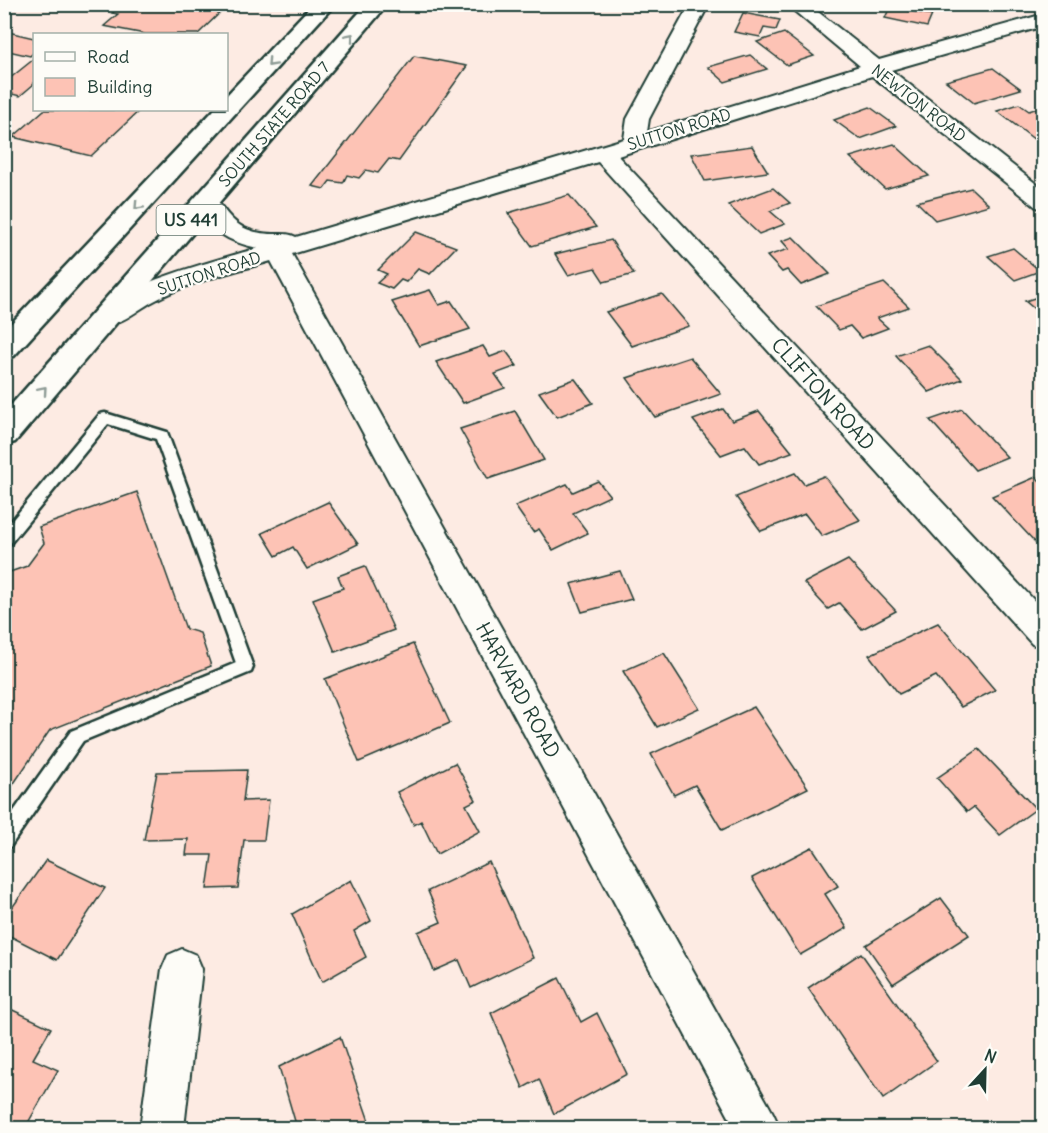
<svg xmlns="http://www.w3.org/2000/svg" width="1048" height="1133" viewBox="0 0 1048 1133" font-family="Delius,sans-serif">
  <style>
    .building { fill: #fdc3b5; stroke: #1f3d34; stroke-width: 1.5 }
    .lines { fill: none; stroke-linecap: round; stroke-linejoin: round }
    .service-casing { stroke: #1f3d34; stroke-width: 5 }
    .minor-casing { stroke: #1f3d34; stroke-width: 4 }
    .primary-casing { stroke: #1f3d34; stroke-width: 5 }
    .service { fill: #fdfcf7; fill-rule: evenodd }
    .minor { fill: #fdfcf7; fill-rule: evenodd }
    .primary { fill: #fdfcf7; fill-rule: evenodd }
    .oneway { stroke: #8e9c96 }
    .labels { text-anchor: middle; stroke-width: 4.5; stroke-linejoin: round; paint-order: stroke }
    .far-street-label { font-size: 16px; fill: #1f3d34; stroke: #fdfcf7 }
    .shield { fill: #fdfcf7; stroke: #62766e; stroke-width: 1.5 }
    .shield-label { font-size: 18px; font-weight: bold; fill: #1f3d34 }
    .street-label { font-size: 20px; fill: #1f3d34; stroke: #fdfcf7 }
  </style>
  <rect width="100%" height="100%" fill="#fdebe3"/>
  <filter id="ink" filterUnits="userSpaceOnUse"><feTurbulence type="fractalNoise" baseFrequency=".0167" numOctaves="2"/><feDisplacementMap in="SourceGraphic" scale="12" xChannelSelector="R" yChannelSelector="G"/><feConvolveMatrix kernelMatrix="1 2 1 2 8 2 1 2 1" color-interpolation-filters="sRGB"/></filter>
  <g filter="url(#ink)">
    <g class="building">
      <path d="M 122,4 L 229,4 L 198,34 L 145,34 L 104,26 L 118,14 L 112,13 Z"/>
      <path d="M 890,7 L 932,15 L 927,27 L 885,18 Z"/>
      <path d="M 743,13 L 780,20 L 776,30 L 764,28 L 760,37 L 734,32 Z"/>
      <path d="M 4,31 L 34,38 L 34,52 L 30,56 L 4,50 Z"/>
      <path d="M 784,33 L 814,56 L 787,65 L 757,42 Z"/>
      <path d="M 750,55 L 767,69 L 725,82 L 708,67 Z"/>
      <path d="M 414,56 L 467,66 L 399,161 L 389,159 L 378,173 L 366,170 L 359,178 L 347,175 L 343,183 L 330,181 L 324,189 L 312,186 Z"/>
      <path d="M 34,59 L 34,84 L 20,96 L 4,92 L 4,83 Z"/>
      <path d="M 993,68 L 1021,89 L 974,103 L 946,81 Z"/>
      <path d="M 1019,104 L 1029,111 L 1038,108 L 1044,112 L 1044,137 L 1035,140 L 997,111 Z"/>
      <path d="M 870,107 L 896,126 L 860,139 L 834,120 Z"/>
      <path d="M 44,110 L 140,110 L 91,156 L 13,137 Z"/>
      <path d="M 894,144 L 929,176 L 885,189 L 850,157 Z"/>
      <path d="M 752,146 L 768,172 L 705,181 L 691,154 Z"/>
      <path d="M 773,188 L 790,203 L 770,211 L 785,224 L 759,234 L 728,205 Z"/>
      <path d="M 971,188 L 989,205 L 935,220 L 917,202 Z"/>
      <path d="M 569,195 L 596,227 L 532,246 L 508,213 Z"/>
      <path d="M 416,232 L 456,247 L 430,274 L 418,269 L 406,282 L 401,280 L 392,289 L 377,283 L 387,274 L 378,270 Z"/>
      <path d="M 793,237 L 830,274 L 801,285 L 787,270 L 782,272 L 767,256 L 789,249 L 782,241 Z"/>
      <path d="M 611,240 L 634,274 L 604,282 L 595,268 L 568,275 L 555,254 Z"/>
      <path d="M 1013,248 L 1040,271 L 1015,280 L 988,256 Z"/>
      <path d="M 884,283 L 909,307 L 877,318 L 888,328 L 861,338 L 850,326 L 839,330 L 816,306 Z"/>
      <path d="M 430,290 L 439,305 L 451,301 L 470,329 L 419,346 L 392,302 Z"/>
      <path d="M 662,294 L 689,326 L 632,346 L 606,312 Z"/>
      <path d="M 1044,295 L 1044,317 L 1025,301 Z"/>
      <path d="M 928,345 L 962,379 L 929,392 L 896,356 Z"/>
      <path d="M 483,346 L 490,357 L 506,351 L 517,366 L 495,374 L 505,388 L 463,403 L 436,362 Z"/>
      <path d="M 690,357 L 721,394 L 655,417 L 627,378 Z"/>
      <path d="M 575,379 L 593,403 L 557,417 L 539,392 Z"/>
      <path d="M 723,409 L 732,421 L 759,411 L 792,452 L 759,464 L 745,446 L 721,455 L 693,420 Z"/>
      <path d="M 962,409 L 1007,457 L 975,470 L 930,420 Z"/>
      <path d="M 515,411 L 544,460 L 488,479 L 460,429 Z"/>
      <path d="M 795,473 L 804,484 L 824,476 L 860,520 L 822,536 L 805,514 L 761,531 L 736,497 Z"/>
      <path d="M 1036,477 L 1044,485 L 1044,539 L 1035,542 L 992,496 Z"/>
      <path d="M 598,481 L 610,496 L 573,513 L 588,533 L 553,550 L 539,529 L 533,532 L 515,506 L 567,484 L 573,492 Z"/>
      <path d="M 137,492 L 186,629 L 200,633 L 211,666 L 50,730 L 4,798 L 4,574 L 27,566 L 44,543 L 39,527 Z"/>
      <path d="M 328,502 L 358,544 L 307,569 L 293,547 L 276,556 L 262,533 Z"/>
      <path d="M 848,560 L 896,611 L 862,629 L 839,603 L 828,609 L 804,583 Z"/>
      <path d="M 365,566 L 394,630 L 335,652 L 313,599 L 343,588 L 338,576 Z"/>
      <path d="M 620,571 L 632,599 L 582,612 L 571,584 Z"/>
      <path d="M 938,623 L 995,690 L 961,707 L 936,676 L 899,694 L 869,655 Z"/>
      <path d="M 413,644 L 450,723 L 359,762 L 325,679 Z"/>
      <path d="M 664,653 L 699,708 L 657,727 L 623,671 Z"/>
      <path d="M 754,707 L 808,788 L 722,830 L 695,785 L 674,795 L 651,754 Z"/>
      <path d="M 979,749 L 1036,809 L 1000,835 L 974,807 L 967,812 L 937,778 Z"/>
      <path d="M 455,763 L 476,800 L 466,805 L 480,831 L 437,854 L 421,821 L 414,825 L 397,792 Z"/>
      <path d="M 247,770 L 243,801 L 269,800 L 264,840 L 244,840 L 238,888 L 207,889 L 212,855 L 186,855 L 188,839 L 144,840 L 157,772 Z"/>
      <path d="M 812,847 L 838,886 L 825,894 L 847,928 L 800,955 L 752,878 Z"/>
      <path d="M 46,860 L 105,888 L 57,960 L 4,933 L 4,919 Z"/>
      <path d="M 489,862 L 533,958 L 471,988 L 459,960 L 434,971 L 418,932 L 441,922 L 428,891 Z"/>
      <path d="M 351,880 L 371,921 L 354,931 L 366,957 L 322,982 L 292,914 Z"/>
      <path d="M 941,898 L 969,935 L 893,984 L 866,945 Z"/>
      <path d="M 861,953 L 937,1061 L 883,1099 L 808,988 Z"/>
      <path d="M 559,978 L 581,1022 L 597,1013 L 627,1074 L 554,1114 L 539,1079 L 523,1088 L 491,1013 Z"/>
      <path d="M 4,1006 L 51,1028 L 33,1059 L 58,1070 L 25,1128 L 4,1118 Z"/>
      <path d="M 340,1037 L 369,1121 L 354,1128 L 297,1128 L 279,1067 Z"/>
    </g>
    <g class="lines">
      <defs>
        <path id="service" d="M 105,413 L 167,432 L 253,667 L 251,672 L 83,741 L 10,847 L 4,850 L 4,825 L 71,731 L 236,663 L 156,439 L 108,424 L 9,545 L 4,547 L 4,530 L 100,414 Z"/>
        <g id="minor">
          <path d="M 690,4 L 709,4 L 649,119 L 647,132 L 860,66 L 786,4 L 808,4 L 879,60 L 1044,14 L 1044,26 L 891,70 L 1044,190 L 1044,209 L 1036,207 L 872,76 L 618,156 L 1044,611 L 1044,648 L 1032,644 L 598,162 L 292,254 L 773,1113 L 780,1128 L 735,1128 L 271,261 C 231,273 188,282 152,302 C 135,311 118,329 98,323 L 94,317 C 112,286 222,259 258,248 C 228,242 208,230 195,202 L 199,197 L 207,195 L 215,197 C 231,221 241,233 273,234 C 282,234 289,233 296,237 L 624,139 L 627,119 Z"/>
          <path d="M 182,949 L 196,955 L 202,969 L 184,1128 L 140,1128 L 162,969 L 168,955 Z"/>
        </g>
        <g id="primary">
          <path d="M 313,4 L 335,4 L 14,356 L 4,359 L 4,331 L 214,110 L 226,110 L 226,96 Z"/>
          <path d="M 367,4 L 388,4 L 15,442 L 4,445 L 4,413 Z"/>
        </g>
      </defs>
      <use href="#service" class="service-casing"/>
      <use href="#minor" class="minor-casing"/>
      <use href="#primary" class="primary-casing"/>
      <use href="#service" class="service"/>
      <use href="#minor" class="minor"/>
      <use href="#primary" class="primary"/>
    </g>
    <defs><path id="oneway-chevron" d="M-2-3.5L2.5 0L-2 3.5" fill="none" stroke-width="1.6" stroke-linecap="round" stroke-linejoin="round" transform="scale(1.5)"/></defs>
    <g class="oneway">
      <use href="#oneway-chevron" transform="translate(350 37) rotate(-49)"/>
      <use href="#oneway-chevron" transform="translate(271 63) rotate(133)"/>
      <use href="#oneway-chevron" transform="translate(138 206) rotate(133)"/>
      <use href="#oneway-chevron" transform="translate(43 390) rotate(-49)"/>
    </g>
  </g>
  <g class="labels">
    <g class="far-street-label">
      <text transform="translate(919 103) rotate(38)" y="6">NEWTON ROAD</text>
      <text transform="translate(274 124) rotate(-49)" y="6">SOUTH STATE ROAD 7</text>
      <text transform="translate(679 129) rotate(-17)" y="6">SUTTON ROAD</text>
      <text transform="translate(209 273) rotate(-18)" y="6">SUTTON ROAD</text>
    </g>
    <rect class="shield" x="156.5" y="205" width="69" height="30" rx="4.5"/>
    <g class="shield-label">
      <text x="191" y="226">US 441</text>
    </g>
    <g class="street-label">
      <text transform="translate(823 394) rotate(48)" y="7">CLIFTON ROAD</text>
      <text transform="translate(518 690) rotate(61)" y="7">HARVARD ROAD</text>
    </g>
  </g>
  <rect width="1048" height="1133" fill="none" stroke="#fdfcf7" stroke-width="24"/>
  <rect x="12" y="12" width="1024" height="1109" fill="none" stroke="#1f3d34" stroke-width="2" filter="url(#ink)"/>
  <rect x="33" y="33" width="195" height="78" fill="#fdfcf7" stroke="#a4b0a9" stroke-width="1.5"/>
  <rect x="45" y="52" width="30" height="9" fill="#fdfcf7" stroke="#a4b0a9" stroke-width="1.5"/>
  <text x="87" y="63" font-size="18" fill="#1f3d34">Road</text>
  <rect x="45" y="78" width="30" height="18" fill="#fdc3b5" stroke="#a4b0a9" stroke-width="1.5"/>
  <text x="87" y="93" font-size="18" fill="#1f3d34">Building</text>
  <g transform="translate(985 1070) rotate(22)" stroke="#fdfcf7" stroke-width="4.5" paint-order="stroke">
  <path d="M0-4.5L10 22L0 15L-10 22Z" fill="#1f3d34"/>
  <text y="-9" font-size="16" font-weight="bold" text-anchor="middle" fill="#1f3d34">N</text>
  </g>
</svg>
